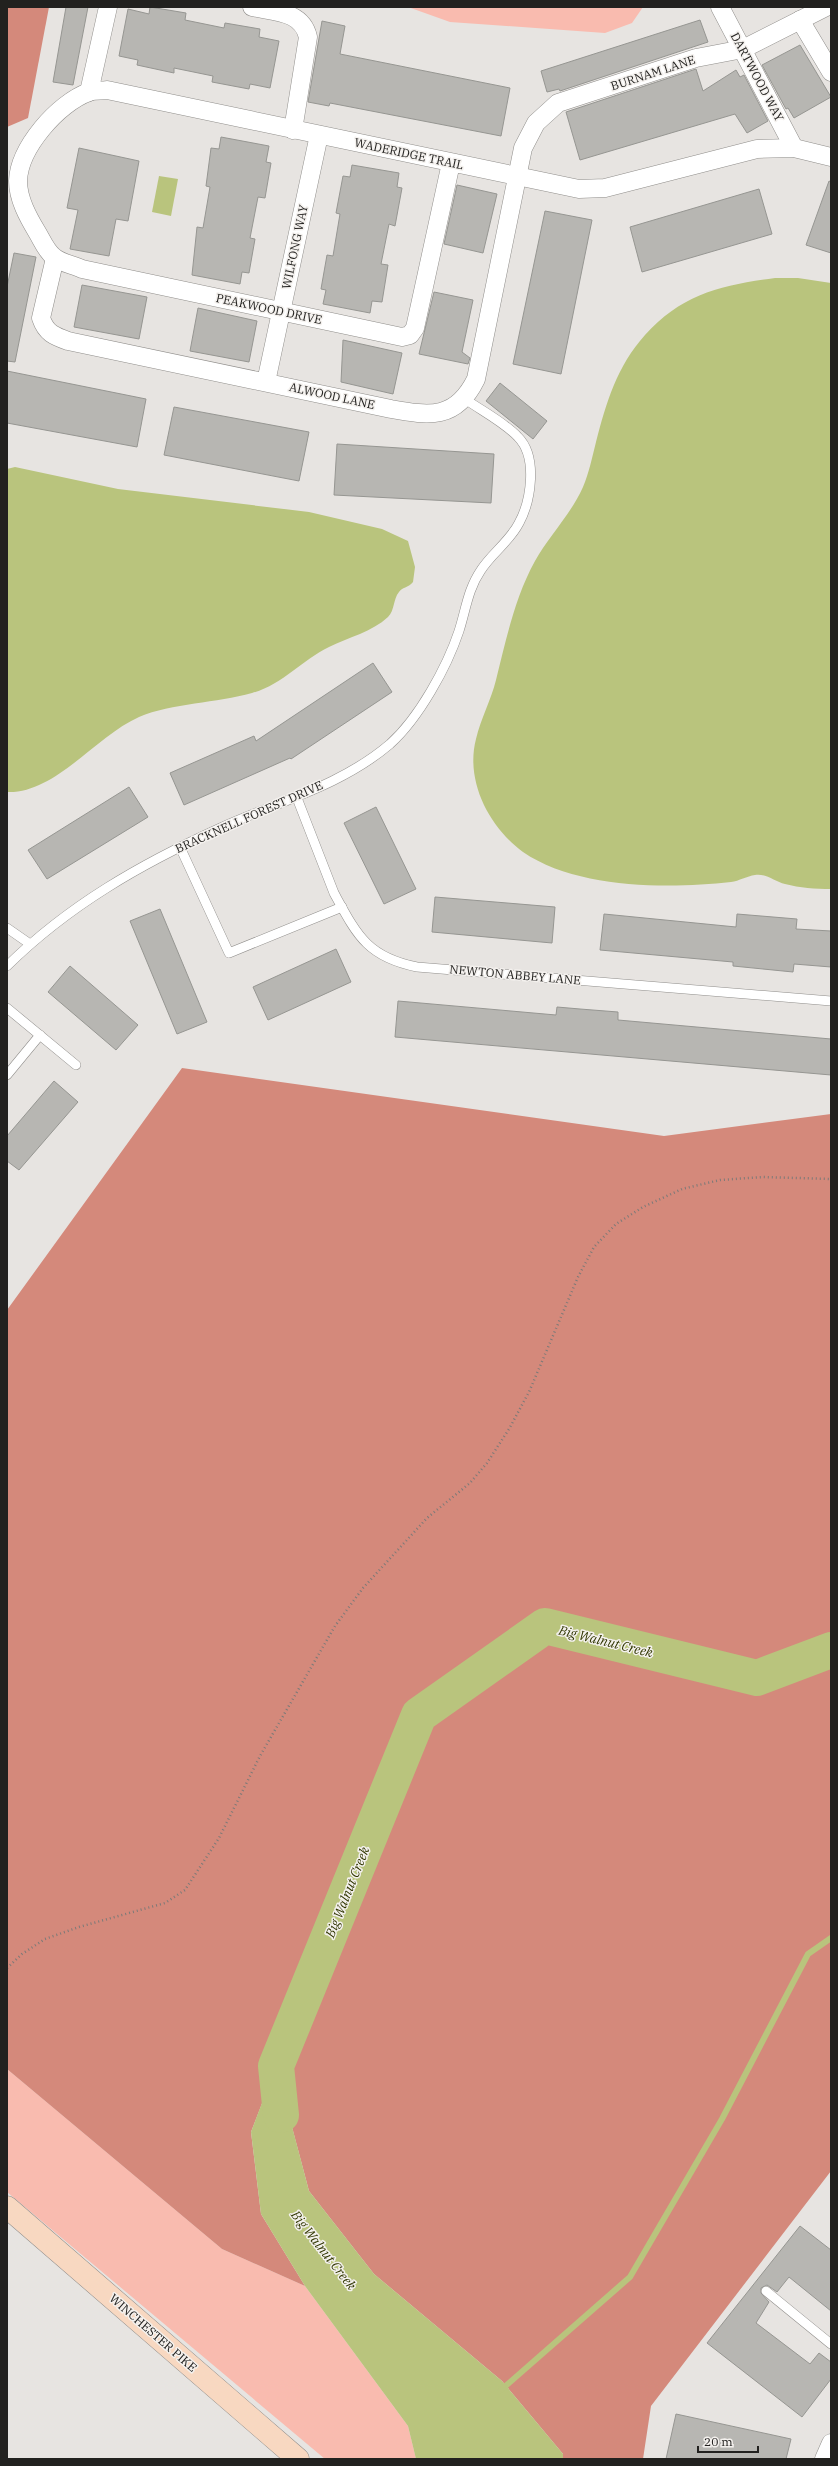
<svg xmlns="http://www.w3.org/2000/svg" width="838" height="2466" viewBox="0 0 838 2466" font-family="'IBM Plex Serif',serif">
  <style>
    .green { fill: #f9bbaf }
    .forest { fill: #d4897b }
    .water { fill: #b9c47d }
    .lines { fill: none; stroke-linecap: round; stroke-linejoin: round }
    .stream { stroke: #b9c47d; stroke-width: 6 }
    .river { stroke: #b9c47d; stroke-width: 36 }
    .building { fill: #b7b6b2; stroke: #969692 }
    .service-casing { stroke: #908e8b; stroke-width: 10 }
    .minor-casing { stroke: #908e8b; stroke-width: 19 }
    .secondary-casing { stroke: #908e8b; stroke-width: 23 }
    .path { stroke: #7c7a78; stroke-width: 2.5; stroke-dasharray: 1 3; stroke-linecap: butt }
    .service { stroke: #fff; stroke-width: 9 }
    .minor { stroke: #fff; stroke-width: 18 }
    .secondary { stroke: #f8d8c1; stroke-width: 22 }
    .labels { text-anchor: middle; stroke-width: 3; stroke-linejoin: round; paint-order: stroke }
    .street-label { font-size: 12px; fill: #22211f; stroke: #f4f1ee }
    .water-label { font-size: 13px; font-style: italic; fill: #303600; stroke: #f4f1ee }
  </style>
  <rect width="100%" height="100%" fill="#e7e4e1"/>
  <g class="green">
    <path d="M 408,7 L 643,7 L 632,23 L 605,33 L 450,22 Z"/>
    <path d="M 7,2069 L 222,2249 L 305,2286 L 408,2426 L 416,2459 L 325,2459 L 7,2192 Z"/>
  </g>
  <g class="forest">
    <path d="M 7,7 L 49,7 L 28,118 L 7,127 Z"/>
    <path d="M 182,1068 L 664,1136 L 831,1114 L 831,2171 L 651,2406 L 643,2459 L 563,2459 L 563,2454 L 502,2381 L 374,2274 L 309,2191 L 276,2067 L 251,2132 L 261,2214 L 305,2286 L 222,2249 L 7,2069 L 7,1310 Z"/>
  </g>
  <g class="water">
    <path d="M 159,176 L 178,179 L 171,216 L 152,212 Z"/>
    <path d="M 775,278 L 798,278 L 831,283 L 831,889 C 815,889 800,888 785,884 C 775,882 766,873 755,875 C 747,876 739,881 731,882 C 668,889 577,889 523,852 C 489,827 465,781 476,739 C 481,718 491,700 496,680 C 506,640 515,597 535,561 C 549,536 571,514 583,487 C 589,473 592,458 596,442 C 606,403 617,366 645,335 C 682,294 722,285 775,278 Z"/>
    <path d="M 15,467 L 118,489 L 309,512 L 382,529 L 408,541 L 415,567 L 413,582 C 408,588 402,587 399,592 C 393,599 395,610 388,617 C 372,632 349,637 329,647 C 302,660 282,685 252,693 C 217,703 172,703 139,717 C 96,736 55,794 7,792 L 7,469 Z"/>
    <path d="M 276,2066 L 309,2191 L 374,2274 L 502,2381 L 563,2454 L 563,2459 L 416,2459 L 408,2426 L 305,2286 L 261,2214 L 251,2132 Z"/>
  </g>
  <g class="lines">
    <path class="stream" d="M 501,2390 L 630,2277 L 722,2119 L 808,1954 L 831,1938"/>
    <path class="river" d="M 281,2115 L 276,2066 L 419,1715 L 545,1626 L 757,1678 L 831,1650"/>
  </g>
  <g class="building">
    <path d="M 66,7 L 88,7 L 73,85 L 53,82 Z"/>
    <path d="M 150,7 L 186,13 L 185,20 L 224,28 L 225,23 L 260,29 L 259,37 L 279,41 L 270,88 L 250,84 L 249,89 L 212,82 L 213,76 L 174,68 L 174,73 L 137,65 L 138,60 L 119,56 L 128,9 L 149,14 Z"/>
    <path d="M 700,20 L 708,42 L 560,91 L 559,89 L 547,92 L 541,71 Z"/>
    <path d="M 322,21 L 345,26 L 340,54 L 510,88 L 501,136 L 330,103 L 329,106 L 308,102 Z"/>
    <path d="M 800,45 L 831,97 L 794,118 L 788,108 L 786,109 L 762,65 Z"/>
    <path d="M 696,69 L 703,91 L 736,70 L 740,77 L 744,75 L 768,121 L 747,133 L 735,114 L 580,160 L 566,112 Z"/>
    <path d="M 221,137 L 269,146 L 266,162 L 271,163 L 265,198 L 258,197 L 250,238 L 255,239 L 249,273 L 242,272 L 240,284 L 192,275 L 197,227 L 203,228 L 210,187 L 206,186 L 211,148 L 219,149 Z"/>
    <path d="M 79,148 L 139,161 L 128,221 L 116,219 L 109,256 L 70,249 L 78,210 L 67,208 Z"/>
    <path d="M 352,165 L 399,173 L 397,187 L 402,188 L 395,226 L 389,224 L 381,264 L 388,265 L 382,302 L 372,301 L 370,313 L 323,304 L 326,290 L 321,289 L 327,255 L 333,256 L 340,214 L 336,213 L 343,176 L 350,177 Z"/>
    <path d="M 829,181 L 831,182 L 831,253 L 806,245 Z"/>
    <path d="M 457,185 L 497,194 L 483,253 L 444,244 Z"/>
    <path d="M 759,189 L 772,234 L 642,272 L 630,227 Z"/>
    <path d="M 545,211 L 592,220 L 561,374 L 513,364 Z"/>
    <path d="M 14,253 L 36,257 L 15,362 L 7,361 L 7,287 Z"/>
    <path d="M 82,285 L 147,297 L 139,339 L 74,327 Z"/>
    <path d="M 434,292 L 473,300 L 462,352 L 470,358 L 468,364 L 419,354 Z"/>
    <path d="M 198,308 L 257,321 L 249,362 L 190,351 Z"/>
    <path d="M 343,340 L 402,353 L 393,394 L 341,382 Z"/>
    <path d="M 7,371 L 146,399 L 137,447 L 7,423 Z"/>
    <path d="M 500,383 L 547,421 L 533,439 L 486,401 Z"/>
    <path d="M 174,407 L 309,432 L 299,481 L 164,455 Z"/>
    <path d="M 337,444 L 494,454 L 491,503 L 334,495 Z"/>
    <path d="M 373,663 L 392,692 L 291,759 L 290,758 L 184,805 L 170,773 L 254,736 L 256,741 Z"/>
    <path d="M 129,787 L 148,817 L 47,879 L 28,850 Z"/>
    <path d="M 376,807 L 416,889 L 384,904 L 344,823 Z"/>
    <path d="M 435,897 L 555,907 L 552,943 L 432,932 Z"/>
    <path d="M 160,909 L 207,1022 L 177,1034 L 130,921 Z"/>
    <path d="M 604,914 L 736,927 L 737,914 L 797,919 L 796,929 L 831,931 L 831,967 L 794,964 L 793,972 L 733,966 L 733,962 L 600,950 Z"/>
    <path d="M 336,949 L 351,982 L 268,1020 L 253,987 Z"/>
    <path d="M 70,966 L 138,1025 L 116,1050 L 48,992 Z"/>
    <path d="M 398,1001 L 556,1015 L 557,1007 L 580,1009 L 618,1012 L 618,1020 L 831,1039 L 831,1075 L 395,1037 Z"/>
    <path d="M 54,1081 L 78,1102 L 19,1170 L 7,1161 L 7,1136 Z"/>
    <path d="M 800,2226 L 831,2250 L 831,2311 L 789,2277 L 777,2292 L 767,2285 L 761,2288 L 761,2293 L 769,2302 L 756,2323 L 810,2364 L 819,2353 L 831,2362 L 831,2379 L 802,2417 L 707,2343 Z"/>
    <path d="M 676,2414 L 791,2439 L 786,2459 L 666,2459 Z"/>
  </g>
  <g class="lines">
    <defs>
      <g id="service">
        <path d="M 297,798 L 334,893 C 357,935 367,957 417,967 L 831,1001"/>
        <path d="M 180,847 L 229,953 L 342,907"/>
        <path d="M 7,928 L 30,944"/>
        <path d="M 7,966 C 69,905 141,864 220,828 C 277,802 341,786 390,744 C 419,718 447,667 459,631 C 466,609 468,589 481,570 C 492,553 510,541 519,523 C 531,501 538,457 518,437 C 504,422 482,411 465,399"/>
        <path d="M 7,1008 L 76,1065"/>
        <path d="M 7,1075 L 40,1035"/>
        <path d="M 766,2291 L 831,2344"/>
      </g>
      <g id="minor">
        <path d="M 252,7 C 275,12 302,11 308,37 L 293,130"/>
        <path d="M 720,7 L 794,148"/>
        <path d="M 800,20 L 831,72"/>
        <path d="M 89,92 L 108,7"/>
        <path d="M 451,163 L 415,328 L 410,335 L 402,337 L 82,269 C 74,265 61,263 54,257 C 46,251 42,240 37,232 C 28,217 18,199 18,181 C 19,148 58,103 89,92 C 94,90 102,91 107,90 L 579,189 L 605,188 L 757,149 L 794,148 L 831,157"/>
        <path d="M 55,258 L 41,318 C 46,333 54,336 68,341 L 391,409 C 430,416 456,420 476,379 L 523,148 L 536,123 L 558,103 L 696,58 L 743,49 L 826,7"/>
        <path d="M 266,382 L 319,135"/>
        <path d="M 824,2459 L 831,2443"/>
      </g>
      <path id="secondary" d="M 7,2207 L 298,2459"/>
    </defs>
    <use href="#service" class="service-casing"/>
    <use href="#minor" class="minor-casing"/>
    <use href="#secondary" class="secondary-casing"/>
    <path class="path" d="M 7,1968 L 22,1954 L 45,1939 L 79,1927 L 165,1903 L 185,1890 L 219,1838 L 260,1756 L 335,1626 L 363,1588 L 427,1518 L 470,1483 L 487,1463 L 509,1429 L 529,1392 L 578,1277 L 594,1247 L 616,1224 L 643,1207 L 682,1189 L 720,1180 L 763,1177 L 831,1179"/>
    <use href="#service" class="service"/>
    <use href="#minor" class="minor"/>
    <use href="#secondary" class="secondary"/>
  </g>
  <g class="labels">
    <g class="street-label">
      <text transform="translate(653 73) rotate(-18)" y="4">BURNAM LANE</text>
      <text transform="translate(757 77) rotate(62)" y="4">DARTWOOD WAY</text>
      <text transform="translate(409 154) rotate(12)" y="4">WADERIDGE TRAIL</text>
      <text transform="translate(295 247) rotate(-78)" y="4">WILFONG WAY</text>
      <text transform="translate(269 309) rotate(12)" y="4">PEAKWOOD DRIVE</text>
      <text transform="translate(332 396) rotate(12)" y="4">ALWOOD LANE</text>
      <text transform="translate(249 817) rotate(-24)" y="4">BRACKNELL FOREST DRIVE</text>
      <text transform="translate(515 975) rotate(5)" y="4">NEWTON ABBEY LANE</text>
      <text transform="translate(153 2333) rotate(41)" y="4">WINCHESTER PIKE</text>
    </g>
    <g class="water-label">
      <text transform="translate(606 1641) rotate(14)" y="5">Big Walnut Creek</text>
      <text transform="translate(347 1892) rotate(-68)" y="5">Big Walnut Creek</text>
      <text transform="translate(324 2250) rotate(52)" y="5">Big Walnut Creek</text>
    </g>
  </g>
  <rect width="838" height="2466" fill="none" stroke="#22211f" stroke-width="16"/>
  <path d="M698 2446v6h60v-6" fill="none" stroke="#22211f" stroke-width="2"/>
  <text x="704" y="2446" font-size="12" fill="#22211f" stroke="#f4f1ee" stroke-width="3" paint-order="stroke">20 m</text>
</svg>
